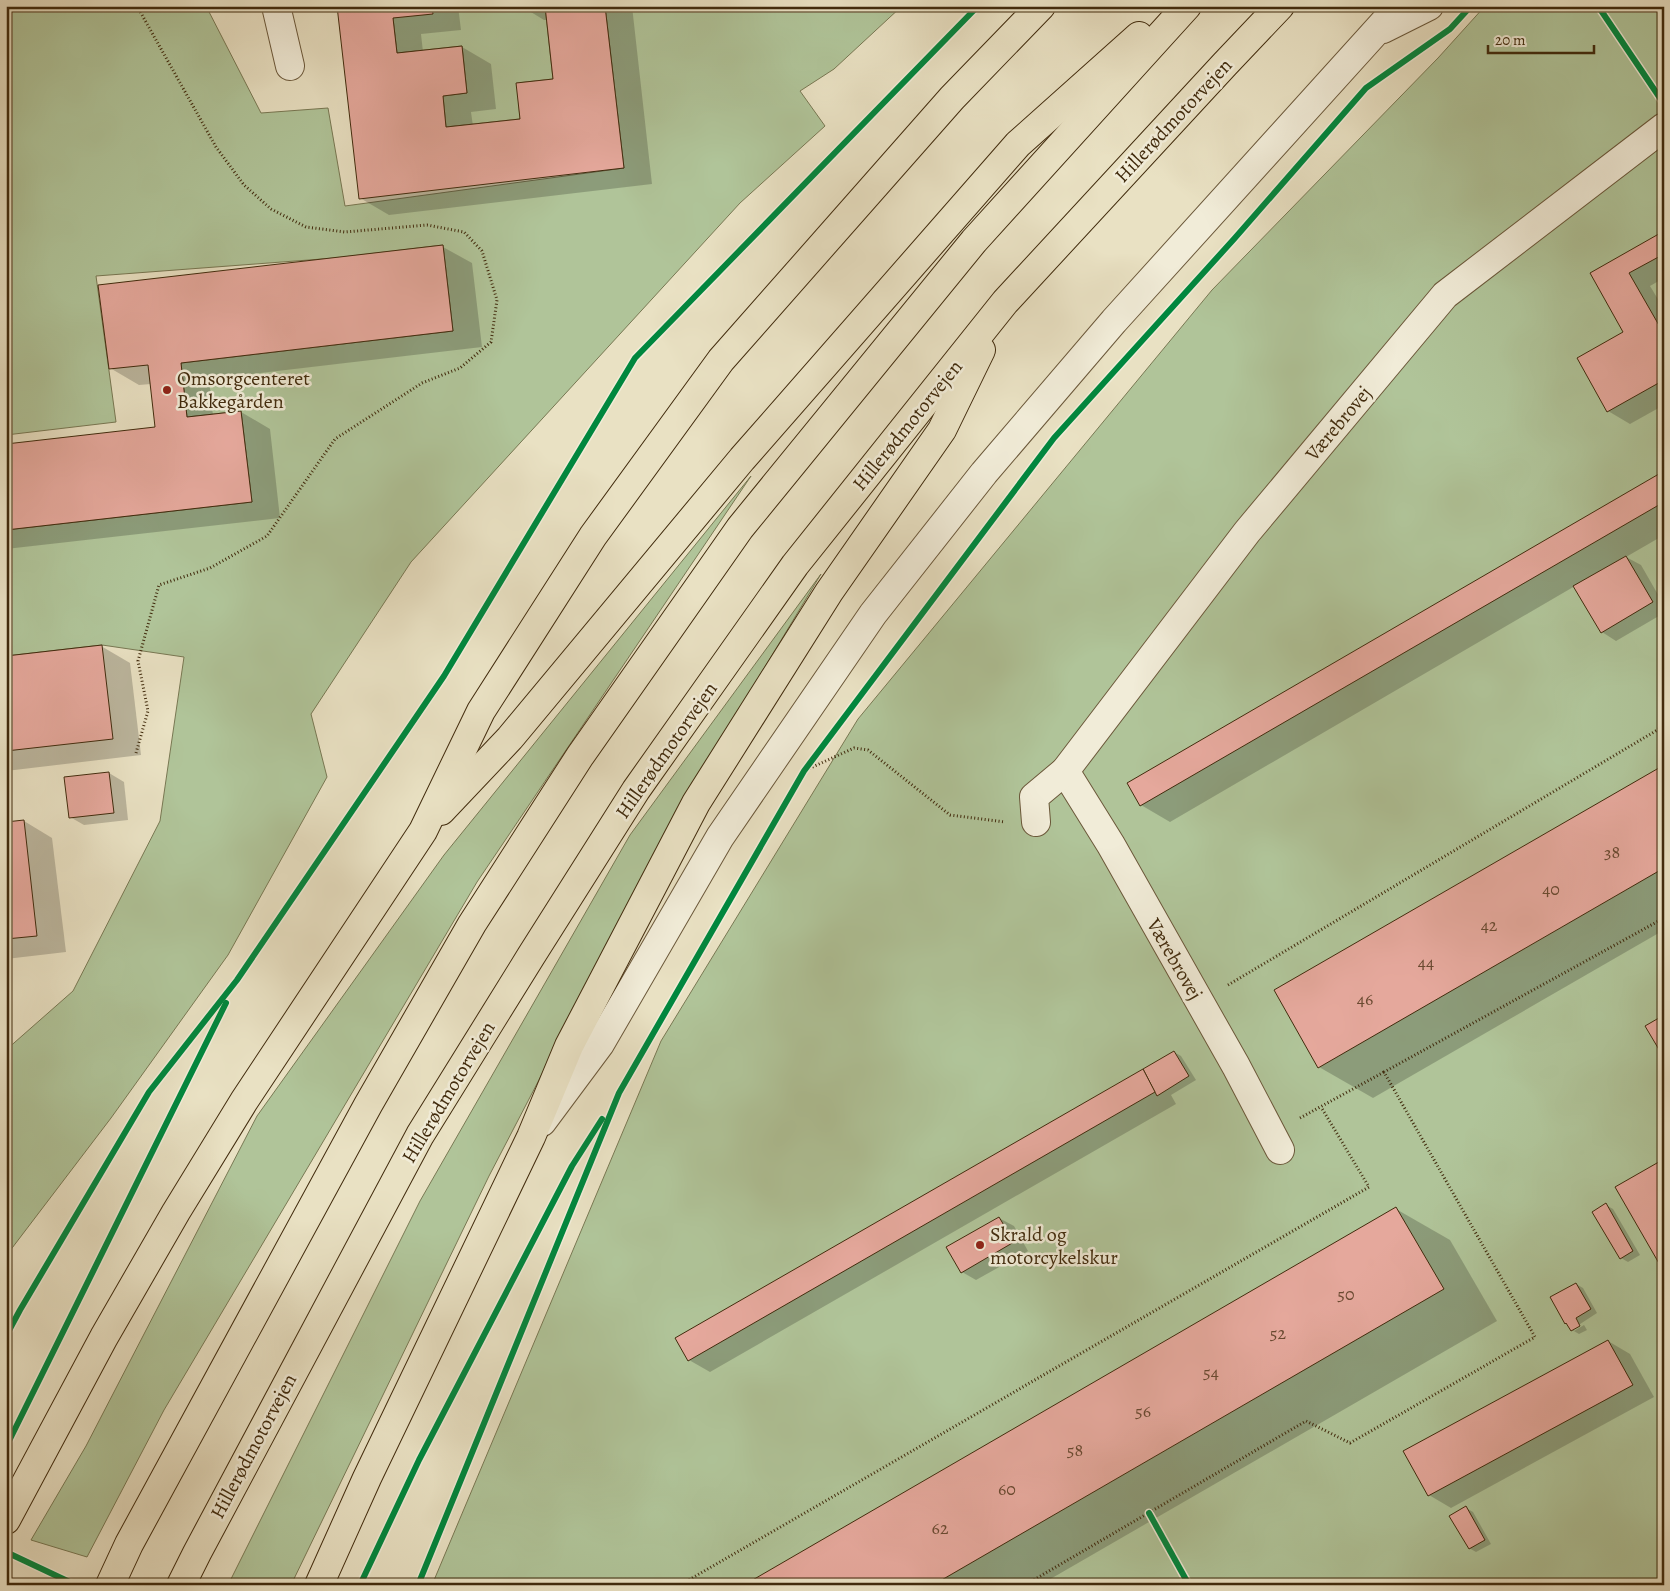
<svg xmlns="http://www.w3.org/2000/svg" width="1670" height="1591" viewBox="0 0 1670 1591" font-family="Alegreya,serif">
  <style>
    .green { fill: #b0c499; stroke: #787853 }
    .shadow { fill: #0003 }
    .building { fill: #e5a89c; stroke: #412b0d }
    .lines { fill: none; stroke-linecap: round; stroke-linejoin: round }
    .minor-casing { stroke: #6b583a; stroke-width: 30 }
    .highway-casing { stroke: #412b0d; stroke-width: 30 }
    .path { stroke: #412b0d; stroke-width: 3; stroke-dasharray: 1 2.5; stroke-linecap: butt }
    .minor { stroke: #f1ecd8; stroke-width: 28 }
    .highway { stroke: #e9e1c3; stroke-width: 28 }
    .cycleway-casing { stroke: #f1ecd8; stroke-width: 9 }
    .cycleway { stroke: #00873e; stroke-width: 6 }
    .poi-dot { fill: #8f2418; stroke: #f1ecd8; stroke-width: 2 }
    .labels { text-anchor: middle; stroke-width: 5; stroke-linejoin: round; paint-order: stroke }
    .number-label { font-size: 18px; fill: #6a4a31 }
    .street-label { font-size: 20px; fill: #412b0d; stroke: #f1ecd8 }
    .poi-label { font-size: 20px; fill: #412b0d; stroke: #f1ecd8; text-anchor: start }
  </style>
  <rect width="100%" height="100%" fill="#e9e1c3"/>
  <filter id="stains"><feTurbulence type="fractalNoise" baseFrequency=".004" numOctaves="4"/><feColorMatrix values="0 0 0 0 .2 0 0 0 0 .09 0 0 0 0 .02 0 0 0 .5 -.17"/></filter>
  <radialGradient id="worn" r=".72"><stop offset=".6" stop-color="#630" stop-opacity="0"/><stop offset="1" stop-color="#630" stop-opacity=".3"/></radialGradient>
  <g class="green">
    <path d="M 6,6 L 206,6 L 261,113 L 328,108 L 345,206 L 624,168 L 605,6 L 902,6 L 834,69 L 800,91 L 825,126 L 740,203 L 411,562 L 311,714 L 327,777 L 228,955 L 111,1118 L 6,1256 L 6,1050 L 73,991 L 160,821 L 184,657 L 102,645 L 6,656 L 6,530 L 252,502 L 241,411 L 187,417 L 181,363 L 453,331 L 443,245 L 335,258 L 96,276 L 116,422 L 6,435 Z"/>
    <path d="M 432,6 L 545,6 L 553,79 L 517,83 L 520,119 L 446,127 L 443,96 L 467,93 L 462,46 L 397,53 L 393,18 Z"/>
    <path d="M 1485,6 L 1664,6 L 1664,1585 L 432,1585 L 661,1041 L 858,719 L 1212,290 L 1438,58 Z"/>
    <path d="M 751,476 L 477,882 L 164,1410 L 87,1557 L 31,1540 L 86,1446 L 257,1116 L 444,855 Z"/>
    <path d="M 821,574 L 684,801 L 489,1176 L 291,1585 L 228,1585 L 420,1201 L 630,835 Z"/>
  </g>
  <g class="shadow">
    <path d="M 338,6 L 458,6 L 461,30 L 421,34 L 423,52 L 462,47 L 491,64 L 496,109 L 471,112 L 473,126 L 522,120 L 555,80 L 548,20 L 544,20 L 521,6 L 632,6 L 652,184 L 389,215 L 360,198 Z"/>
    <path d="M 1664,232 L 1664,278 L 1650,286 L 1664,309 L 1664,405 L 1630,424 L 1608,411 L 1625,332 L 1591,273 Z"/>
    <path d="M 443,247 L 472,263 L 482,347 L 209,379 L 213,416 L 241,412 L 270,429 L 280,518 L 6,549 L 6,445 L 156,428 L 151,384 L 139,385 L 110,368 Z"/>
    <path d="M 1664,472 L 1664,535 L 1626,557 L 1641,565 L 1664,605 L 1664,613 L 1616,641 L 1602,632 L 1575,586 L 1170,822 L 1141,805 Z"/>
    <path d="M 101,646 L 130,663 L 141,755 L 6,771 L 6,657 Z"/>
    <path d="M 1664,766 L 1664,930 L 1373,1098 L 1319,1067 Z"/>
    <path d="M 109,773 L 124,782 L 128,820 L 84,825 L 70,817 Z"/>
    <path d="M 24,821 L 52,838 L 66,952 L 6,959 L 6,824 Z"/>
    <path d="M 1174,1052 L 1181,1056 L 1196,1080 L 1171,1095 L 1176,1104 L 710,1372 L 689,1360 Z"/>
    <path d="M 1606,1205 L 1613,1209 L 1640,1255 L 1628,1262 L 1621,1258 Z"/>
    <path d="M 1396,1209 L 1450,1240 L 1497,1321 L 1040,1585 L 747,1585 Z"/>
    <path d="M 999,1218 L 1014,1226 L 1028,1251 L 976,1280 L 962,1272 Z"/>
    <path d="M 1576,1284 L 1583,1288 L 1597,1313 L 1574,1328 L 1574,1331 L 1584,1325 L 1587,1330 L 1579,1334 L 1572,1330 L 1569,1325 L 1566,1323 Z"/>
    <path d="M 1608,1341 L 1630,1354 L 1654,1397 L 1451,1508 L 1429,1495 Z"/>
    <path d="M 1466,1508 L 1473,1512 L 1491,1544 L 1476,1552 L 1469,1548 Z"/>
  </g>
  <g class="building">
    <path d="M 337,6 L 432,6 L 433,14 L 393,18 L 397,53 L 462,46 L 467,93 L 443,96 L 446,127 L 520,119 L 516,83 L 553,79 L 545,6 L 605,6 L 624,168 L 359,199 Z"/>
    <path d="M 1664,231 L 1664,254 L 1629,273 L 1664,334 L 1664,380 L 1607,412 L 1577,358 L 1623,332 L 1590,273 Z"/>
    <path d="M 443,245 L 453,331 L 181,363 L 187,417 L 241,411 L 252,502 L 6,530 L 6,444 L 155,427 L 148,365 L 109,369 L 98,285 Z"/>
    <path d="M 1664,471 L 1664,502 L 1140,806 L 1127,783 Z"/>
    <path d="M 1626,556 L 1653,602 L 1601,633 L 1573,586 Z"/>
    <path d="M 102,645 L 113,739 L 6,751 L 6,656 Z"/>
    <path d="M 1664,765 L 1664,868 L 1318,1068 L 1274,990 Z"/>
    <path d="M 109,772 L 114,813 L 69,818 L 64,777 Z"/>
    <path d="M 24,820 L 37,936 L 6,939 L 6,822 Z"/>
    <path d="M 1664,1015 L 1664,1058 L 1645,1026 Z"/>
    <path d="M 1174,1051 L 1189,1076 L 1157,1096 L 1143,1069 Z"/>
    <path d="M 1143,1069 L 1155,1092 L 688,1361 L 675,1338 Z"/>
    <path d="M 1664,1159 L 1664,1272 L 1615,1187 Z"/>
    <path d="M 1606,1203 L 1633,1251 L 1620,1259 L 1592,1212 Z"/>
    <path d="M 1396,1207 L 1444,1289 L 933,1585 L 744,1585 Z"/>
    <path d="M 999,1217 L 1014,1242 L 961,1273 L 946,1247 Z"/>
    <path d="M 1576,1283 L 1591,1309 L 1576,1318 L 1580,1326 L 1571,1331 L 1566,1323 L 1565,1324 L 1550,1297 Z"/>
    <path d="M 1608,1340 L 1633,1385 L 1428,1496 L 1403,1451 Z"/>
    <path d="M 1466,1506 L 1485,1540 L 1469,1549 L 1449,1516 Z"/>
  </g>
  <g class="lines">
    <defs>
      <g id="minor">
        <path d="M 276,6 L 290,66"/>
        <path d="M 1383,29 L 1429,6"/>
        <path d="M 1065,771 L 1111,845 L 1236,1066 L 1280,1150"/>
        <path d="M 1036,822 L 1034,797 L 1065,771 L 1247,532 L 1445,295 L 1664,127"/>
        <path d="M 542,1122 L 600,1044 L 720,837 L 873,614 L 984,473 L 1114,321 L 1399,6"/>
      </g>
      <g id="highway">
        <path d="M 441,811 L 510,738 L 742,459 L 1018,144 L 1139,36"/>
        <path d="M 6,1520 L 104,1337 L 176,1212 L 244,1101 L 423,831 L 481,711 L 593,536 L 721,360 L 952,98 L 1041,6"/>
        <path d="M 110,1585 L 129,1544 L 368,1105 L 472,924 L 580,756 L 740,528 L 974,241 L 1187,6"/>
        <path d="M 181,1585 L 197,1553 L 420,1135 L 531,956 L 636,790 L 795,565 L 1005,302 L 1225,64 L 1280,6"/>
        <path d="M 319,1585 L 367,1478 L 531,1137 L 569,1046 L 696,803 L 829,592 L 942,430 L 981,350"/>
      </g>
    </defs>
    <use href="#minor" class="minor-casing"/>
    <use href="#highway" class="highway-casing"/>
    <g class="path">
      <path d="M 136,753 L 148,711 L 138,661 L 159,585 L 210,568 L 267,536 L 335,439 L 422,383 L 460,368 L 491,342 L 497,300 L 482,251 L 464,232 L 427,225 L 345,232 L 306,227 L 271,209 L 244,185 L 216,147 L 137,6"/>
      <path d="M 806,770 L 854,748 L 868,750 L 950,815 L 1005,822"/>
      <path d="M 1228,985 L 1664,726"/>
      <path d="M 1300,1118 L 1384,1072"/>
      <path d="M 680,1585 L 1369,1187 L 1321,1107"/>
      <path d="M 1025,1585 L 1306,1421 L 1350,1443 L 1535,1337 L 1384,1072 L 1664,918"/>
    </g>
    <use href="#minor" class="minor"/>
    <use href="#highway" class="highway"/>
    <defs>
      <g id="cycleway">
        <path d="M 1598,6 L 1664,104"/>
        <path d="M 6,1336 L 20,1310 L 149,1092 L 237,980 L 444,676 L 635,358 L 978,6"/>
        <path d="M 6,1447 L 226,1003"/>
        <path d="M 1149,1513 L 1189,1585"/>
        <path d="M 6,1552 L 76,1585"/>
        <path d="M 360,1585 L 419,1460 L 572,1166 L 602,1119"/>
        <path d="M 418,1585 L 619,1093 L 804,771 L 1054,438 L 1234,239 L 1366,88 L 1450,29 L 1471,6"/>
      </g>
    </defs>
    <use href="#cycleway" class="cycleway-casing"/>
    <use href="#cycleway" class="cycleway"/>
  </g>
  <g class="poi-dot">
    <circle cx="167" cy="390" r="5"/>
    <circle cx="980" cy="1245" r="5"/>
  </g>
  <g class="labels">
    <g class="number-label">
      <text x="1612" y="858">38</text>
      <text x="1551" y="895">40</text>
      <text x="1489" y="931">42</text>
      <text x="1426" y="968">44</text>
      <text x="1365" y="1005">46</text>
      <text x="1346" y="1300">50</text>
      <text x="1278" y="1339">52</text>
      <text x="1211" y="1378">54</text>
      <text x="1143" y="1417">56</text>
      <text x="1075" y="1456">58</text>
      <text x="1007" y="1495">60</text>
      <text x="940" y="1534">62</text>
    </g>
    <g class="street-label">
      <text transform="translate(1173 120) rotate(-47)" y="7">Hillerødmotorvejen</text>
      <text transform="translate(1338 423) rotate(-50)" y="7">Værebrovej</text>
      <text transform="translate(907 425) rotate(-51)" y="7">Hillerødmotorvejen</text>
      <text transform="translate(666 750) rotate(-55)" y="7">Hillerødmotorvejen</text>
      <text transform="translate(1175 959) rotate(60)" y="7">Værebrovej</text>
      <text transform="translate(448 1092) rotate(-59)" y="7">Hillerødmotorvejen</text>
      <text transform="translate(253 1446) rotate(-62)" y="7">Hillerødmotorvejen</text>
    </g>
    <g class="poi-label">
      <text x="177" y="385">Omsorgcenteret<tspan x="177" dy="23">Bakkegården</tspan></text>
      <text x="990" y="1241">Skrald og<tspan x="990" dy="23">motorcykelskur</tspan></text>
    </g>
  </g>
  <rect width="1670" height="1591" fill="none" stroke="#e9e1c3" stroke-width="25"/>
  <rect x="8" y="8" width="1655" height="1576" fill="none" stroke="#412b0d" stroke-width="2.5"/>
  <rect x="12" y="12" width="1645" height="1566" fill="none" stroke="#412b0d"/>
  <path d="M1488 45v8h106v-8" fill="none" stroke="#412b0d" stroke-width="2.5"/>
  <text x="1495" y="45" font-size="15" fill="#412b0d" stroke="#f1ecd8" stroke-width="4" paint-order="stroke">20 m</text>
  <rect width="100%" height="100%" filter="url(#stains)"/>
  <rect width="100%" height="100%" fill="url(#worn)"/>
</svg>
